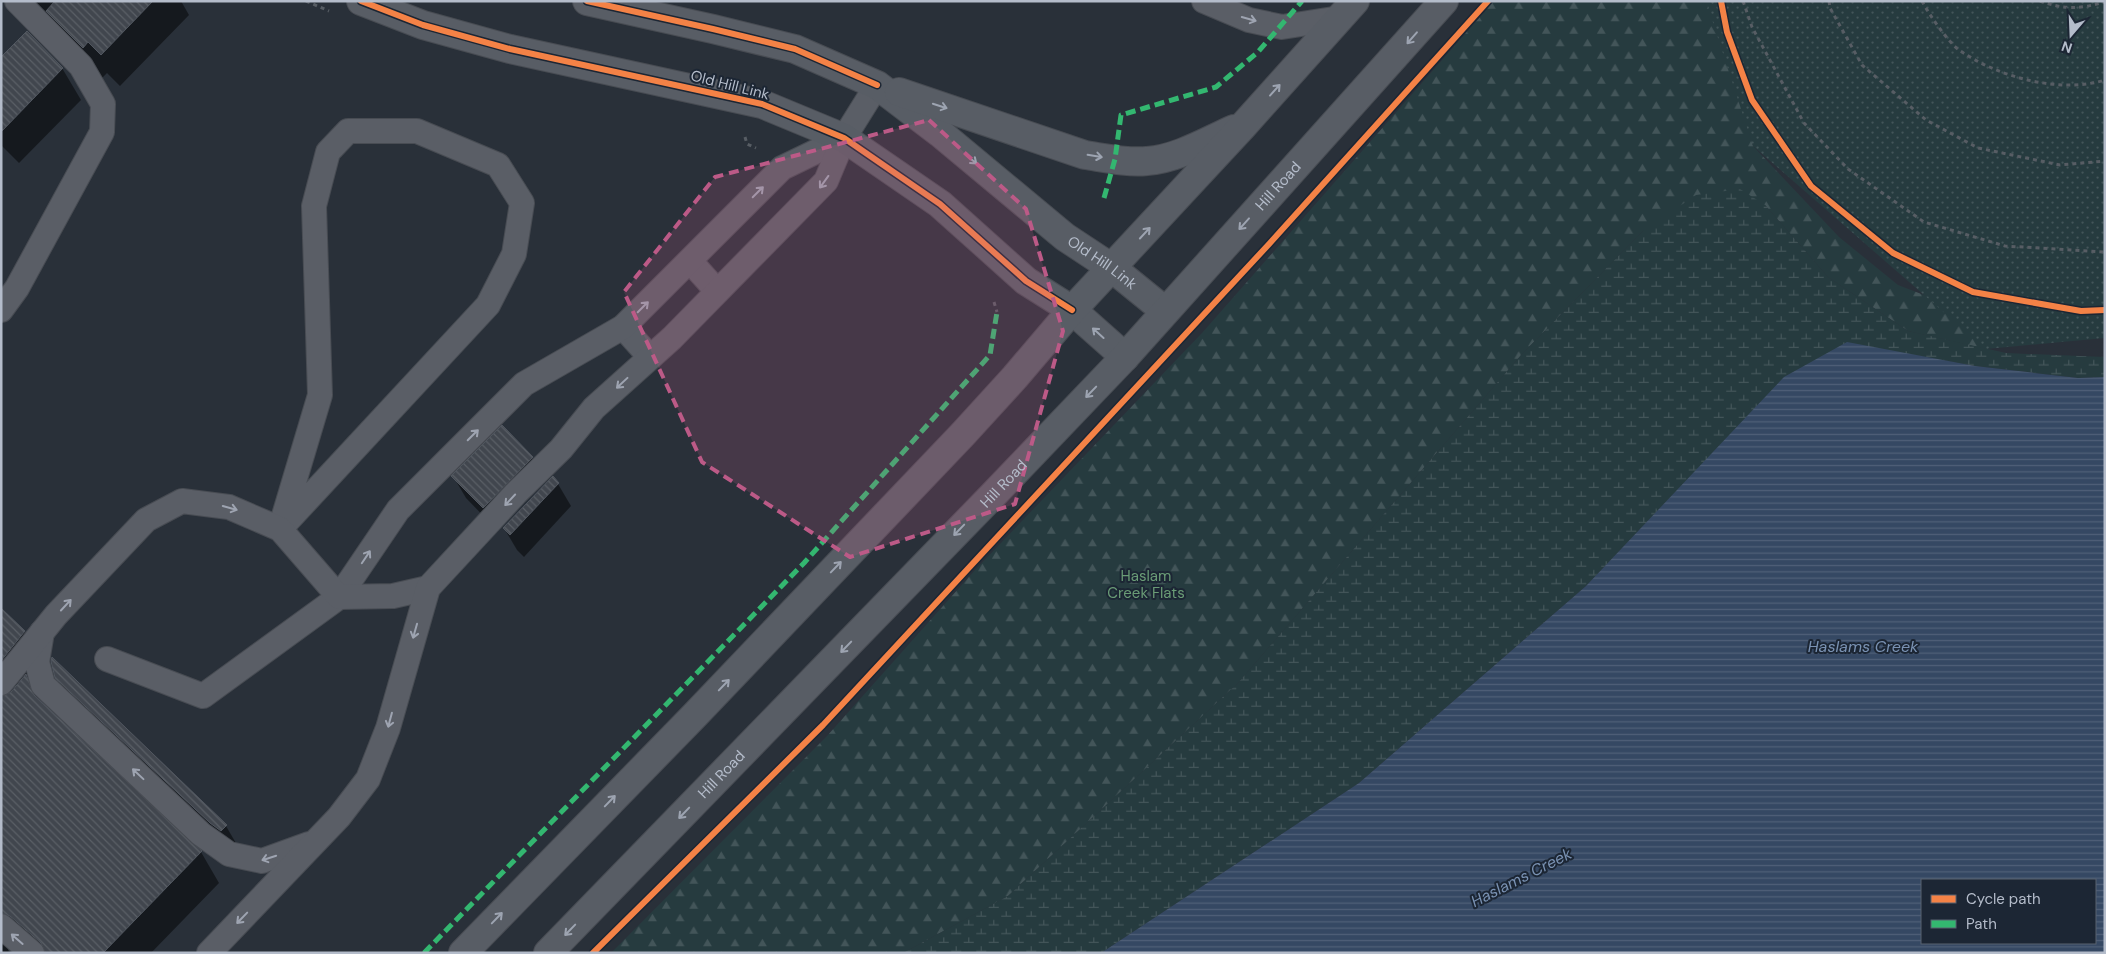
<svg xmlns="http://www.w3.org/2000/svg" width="2106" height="954" viewBox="0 0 2106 954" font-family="'DM Sans',sans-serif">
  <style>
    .forest { fill: url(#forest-firs) }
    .wetland { fill: url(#wetland-marsh) }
    .park { fill: url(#park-dots) }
    .water { fill: url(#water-rules); fill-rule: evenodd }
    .shadow { fill: #0007 }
    .building { fill: url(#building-back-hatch); stroke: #515760 }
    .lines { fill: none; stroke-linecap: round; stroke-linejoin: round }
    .lane-casing { stroke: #484c53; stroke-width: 26 }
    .secondary-casing { stroke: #484c53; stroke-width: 30 }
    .path { stroke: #575d64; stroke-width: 3; stroke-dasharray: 4 4; stroke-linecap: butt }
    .lane { stroke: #5a5e66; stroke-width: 24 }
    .secondary { stroke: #585d65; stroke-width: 28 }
    .quiet { stroke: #33b770; stroke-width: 5; stroke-dasharray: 10 5; stroke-linecap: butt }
    .cycleway-casing { stroke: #1c2634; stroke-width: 9 }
    .cycleway { stroke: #f48246; stroke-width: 6 }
    .oneway { stroke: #9ea4b1 }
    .oneway2 { stroke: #9da4b1 }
    .marked { fill: #bc5a87; fill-opacity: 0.2; stroke: #bc5a87; stroke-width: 4; stroke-dasharray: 10 6; stroke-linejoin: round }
    .labels { text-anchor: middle; stroke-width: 4; stroke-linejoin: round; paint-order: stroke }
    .street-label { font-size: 15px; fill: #b4bcca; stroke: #1c2634 }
    .park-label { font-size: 15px; fill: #6a9c76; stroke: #1c2634 }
    .water-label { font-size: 16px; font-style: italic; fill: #7a92b3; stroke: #1c2634 }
  </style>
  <defs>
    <pattern id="forest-firs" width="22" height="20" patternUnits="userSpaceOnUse" patternTransform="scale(1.25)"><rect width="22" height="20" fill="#263b3f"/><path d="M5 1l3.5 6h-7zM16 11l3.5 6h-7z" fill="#435559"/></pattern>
    <pattern id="wetland-marsh" width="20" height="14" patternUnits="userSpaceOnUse" patternTransform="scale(1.25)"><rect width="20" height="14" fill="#263b3f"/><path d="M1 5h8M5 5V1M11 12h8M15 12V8" fill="none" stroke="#435559"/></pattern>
    <pattern id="park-dots" width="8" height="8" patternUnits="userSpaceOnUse" patternTransform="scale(1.25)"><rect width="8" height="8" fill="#263b3f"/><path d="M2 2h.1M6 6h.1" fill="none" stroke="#435559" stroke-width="1.8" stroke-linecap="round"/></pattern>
    <pattern id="water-rules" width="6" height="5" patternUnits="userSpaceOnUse" patternTransform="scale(1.25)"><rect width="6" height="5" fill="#354863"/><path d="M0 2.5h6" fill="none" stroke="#506078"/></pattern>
    <pattern id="building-back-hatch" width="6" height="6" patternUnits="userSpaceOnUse" patternTransform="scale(1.25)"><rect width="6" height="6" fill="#41464e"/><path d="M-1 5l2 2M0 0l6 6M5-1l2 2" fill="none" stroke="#5a5f66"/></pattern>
  </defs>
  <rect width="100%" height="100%" fill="#293039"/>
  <path class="forest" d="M 1494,1 L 1713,1 L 1753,146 L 1839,237 L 1898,285 L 1994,322 L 1986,349 L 1908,331 L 1828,277 L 1765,205 L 1643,231 L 1522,354 L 1238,683 L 1008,896 L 903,953 L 611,953 L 827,736 L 976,569 L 1202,333 Z"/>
  <path class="wetland" d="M 1740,189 L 1765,205 L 1828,277 L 1908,331 L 2006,353 L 2105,357 L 2105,377 L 2078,378 L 1975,366 L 1847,343 L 1784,378 L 1586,586 L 1359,783 L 1101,953 L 903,953 L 1008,896 L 1238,683 L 1522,354 L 1643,231 L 1696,195 Z"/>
  <path class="park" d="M 1706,1 L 2105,1 L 2105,338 L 1986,349 L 1753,146 Z"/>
  <path class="water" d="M 1847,342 L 1975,366 L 2078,378 L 2105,377 L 2105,953 L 1101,953 L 1359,783 L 1586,586 L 1784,377 ZM 1922,880 L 2095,880 L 2095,943 L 1922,943 Z"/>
  <g class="shadow">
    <path d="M 32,1 L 181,1 L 189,15 L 120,86 L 107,73 L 101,79 Z"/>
    <path d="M 1,59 L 62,68 L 81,100 L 19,163 L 1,145 Z"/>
    <path d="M 532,458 L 545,480 L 496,529 L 466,498 L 453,476 Z"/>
    <path d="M 553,478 L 558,484 L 571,506 L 524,557 L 517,550 L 504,528 Z"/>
    <path d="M 1,621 L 24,632 L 43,663 L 28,681 L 42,705 L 201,852 L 219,883 L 151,953 L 36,953 L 15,944 L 8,949 L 9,953 L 1,953 Z"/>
    <path d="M 56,677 L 226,826 L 244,857 L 75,709 Z"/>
  </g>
  <g class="building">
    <path d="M 55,1 L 153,1 L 101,55 L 88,42 L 83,48 L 46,11 Z"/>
    <path d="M 27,31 L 63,68 L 1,132 L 1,57 Z"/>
    <path d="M 502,425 L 533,457 L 483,508 L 451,476 Z"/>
    <path d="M 553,476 L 559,483 L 510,535 L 503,528 Z"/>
    <path d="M 1,608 L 25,631 L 1,661 Z"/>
    <path d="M 52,657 L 227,825 L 221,831 L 210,823 L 55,678 L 51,661 Z"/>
    <path d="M 26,674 L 34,695 L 202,851 L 103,953 L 45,953 L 41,943 L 10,916 L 1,913 L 1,696 L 11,692 Z"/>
  </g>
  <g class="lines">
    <defs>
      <g id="lane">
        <path d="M 1204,1 L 1249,20 L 1282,27 L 1340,18"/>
        <path d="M 348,131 L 417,131 L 498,165 L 522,203 L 514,254 L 488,305 L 280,529 L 320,395 L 314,206 L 328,152 Z"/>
        <path d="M 690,261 L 717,291"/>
        <path d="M 1,310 L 17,288 L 102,132 L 103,104 L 81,66 L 17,1"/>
        <path d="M 623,327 L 650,357"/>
        <path d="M 42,632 L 37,662 L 43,685 L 201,834 L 229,854 L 262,861 L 309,844"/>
        <path d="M 107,659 L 203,696 L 339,597 L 398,510 L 524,384 L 623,327 L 782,168 L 844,138"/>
        <path d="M 1,683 L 56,615 L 146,520 L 182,501 L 229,507 L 280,529 L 339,597 L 393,596 L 428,588"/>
        <path d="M 1,926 L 32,953"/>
        <path d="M 209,953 L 339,817 L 368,779 L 388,728 L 428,588 L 516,493 L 561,449 L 594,408 L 672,338 L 826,181 L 844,138 L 877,85"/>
      </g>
      <g id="secondary">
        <path d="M 361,1 L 423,25 L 510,49 L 762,104 L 844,138 L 940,204 L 1026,281 L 1072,310 L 1125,357"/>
        <path id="s1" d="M 587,1 L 713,29 L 795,49 L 877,85 L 940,133 L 1065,237 L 1112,268 L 1165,311"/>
        <path d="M 899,92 L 1085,155 C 1105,158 1127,163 1147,161 C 1177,159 1207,141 1234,129"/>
        <path d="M 463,953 L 695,715 L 963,434 L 1015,377 L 1072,310 L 1243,126 L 1355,1"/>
        <path id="s2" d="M 548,953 L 993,495 L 1125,357 L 1444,1"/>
      </g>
    </defs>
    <use href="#lane" class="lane-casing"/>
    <use href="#secondary" class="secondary-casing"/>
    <g class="path">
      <path d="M 306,1 L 329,11"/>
      <path d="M 1743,1 L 1752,27 L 1804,123 L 1848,169 L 1924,222 L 2005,246 L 2105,252"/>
      <path d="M 1829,1 L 1830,8 L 1862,65 L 1926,120 L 1978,148 L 2060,165 L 2105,161"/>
      <path d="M 1922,1 C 1928,13 1948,42 1959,50 C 1998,77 2059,94 2105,80"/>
      <path d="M 2040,1 C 2065,10 2079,9 2105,2"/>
      <path d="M 745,137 L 747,144 L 756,148"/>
      <path d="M 994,302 L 997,312"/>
    </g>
    <use href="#lane" class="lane"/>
    <use href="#secondary" class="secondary"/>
    <g class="quiet">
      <path d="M 1104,198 L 1115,159 L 1121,115 L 1216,87 L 1258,52 L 1302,1"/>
      <path d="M 424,953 L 804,563 L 990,355 L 997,312"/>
    </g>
    <defs>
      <g id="cycleway">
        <path d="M 361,1 L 423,25 L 510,49 L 762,104 L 844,138 L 940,204 L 1026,281 L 1072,310"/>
        <path d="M 587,1 L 713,29 L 795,49 L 877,85"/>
        <path d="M 1721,1 L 1727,32 L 1752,100 L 1811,186 L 1893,253 L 1973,292 L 2081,311 L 2105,310"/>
        <path d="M 593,953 L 823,725 L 1270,243 L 1488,1"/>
      </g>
    </defs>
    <use href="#cycleway" class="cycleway-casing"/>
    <use href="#cycleway" class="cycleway"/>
  </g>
  <defs><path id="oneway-shaft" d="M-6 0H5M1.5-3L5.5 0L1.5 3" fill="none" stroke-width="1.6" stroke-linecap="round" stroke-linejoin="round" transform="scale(1.25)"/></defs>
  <g class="oneway">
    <use href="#oneway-shaft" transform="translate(1249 19) rotate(16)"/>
    <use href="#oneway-shaft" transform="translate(824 182) rotate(126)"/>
    <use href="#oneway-shaft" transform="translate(758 192) rotate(-45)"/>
    <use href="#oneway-shaft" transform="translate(643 307) rotate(-45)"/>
    <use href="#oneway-shaft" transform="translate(622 383) rotate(137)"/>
    <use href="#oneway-shaft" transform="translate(473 435) rotate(-45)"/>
    <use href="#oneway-shaft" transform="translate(510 500) rotate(133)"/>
    <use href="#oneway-shaft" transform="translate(230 508) rotate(16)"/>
    <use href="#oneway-shaft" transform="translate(366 557) rotate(-56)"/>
    <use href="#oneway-shaft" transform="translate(66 605) rotate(-47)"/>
    <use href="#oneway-shaft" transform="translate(415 631) rotate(106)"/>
    <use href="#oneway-shaft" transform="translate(390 720) rotate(105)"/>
    <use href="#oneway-shaft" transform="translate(138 774) rotate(-137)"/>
    <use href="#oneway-shaft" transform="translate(269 858) rotate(162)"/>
    <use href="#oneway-shaft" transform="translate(242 918) rotate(134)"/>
    <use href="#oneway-shaft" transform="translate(17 939) rotate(-139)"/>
  </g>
  <g class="oneway2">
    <use href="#oneway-shaft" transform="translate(1412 38) rotate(131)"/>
    <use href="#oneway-shaft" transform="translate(1275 90) rotate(-48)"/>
    <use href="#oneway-shaft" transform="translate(940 106) rotate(18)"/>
    <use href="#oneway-shaft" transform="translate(1095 156) rotate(9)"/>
    <use href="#oneway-shaft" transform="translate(971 159) rotate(40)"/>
    <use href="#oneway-shaft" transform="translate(1244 224) rotate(132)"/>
    <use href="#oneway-shaft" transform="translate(1145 233) rotate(-47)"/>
    <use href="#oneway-shaft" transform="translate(1098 333) rotate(-138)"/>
    <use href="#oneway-shaft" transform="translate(1091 392) rotate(134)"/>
    <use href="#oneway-shaft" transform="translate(959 530) rotate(134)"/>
    <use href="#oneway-shaft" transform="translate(836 567) rotate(-46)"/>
    <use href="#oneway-shaft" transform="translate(846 647) rotate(134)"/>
    <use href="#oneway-shaft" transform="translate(724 685) rotate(-46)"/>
    <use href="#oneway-shaft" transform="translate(610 801) rotate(-46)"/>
    <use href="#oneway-shaft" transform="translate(684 813) rotate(134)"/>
    <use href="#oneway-shaft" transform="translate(497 918) rotate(-46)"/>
    <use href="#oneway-shaft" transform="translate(570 930) rotate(134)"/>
  </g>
  <path class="marked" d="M 929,120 L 1026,209 L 1063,331 L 1015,504 L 850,557 L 702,462 L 624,292 L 715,177 Z"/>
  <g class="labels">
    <g class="street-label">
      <text transform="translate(730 85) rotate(14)" y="5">Old Hill Link</text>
      <text dy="5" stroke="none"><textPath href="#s2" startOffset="1059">Hill Road</textPath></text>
      <text dy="5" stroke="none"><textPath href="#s1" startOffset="590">Old Hill Link</textPath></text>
      <text dy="5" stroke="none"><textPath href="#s2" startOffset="654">Hill Road</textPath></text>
      <text dy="5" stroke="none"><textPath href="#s2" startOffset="249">Hill Road</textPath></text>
    </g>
    <g class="park-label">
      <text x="1146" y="581">Haslam<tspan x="1146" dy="17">Creek Flats</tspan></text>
    </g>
    <g class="water-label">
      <text x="1863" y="652">Haslams Creek</text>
      <text transform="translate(1521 877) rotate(-27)" y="6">Haslams Creek</text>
    </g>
  </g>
  <rect width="2106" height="954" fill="none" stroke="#b4bcca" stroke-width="5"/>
  <rect x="1921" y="879" width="175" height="65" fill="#1c2634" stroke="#596270"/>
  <rect x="1931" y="895" width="25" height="8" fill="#f48246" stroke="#596270"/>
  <text x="1966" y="904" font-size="15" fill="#b4bcca">Cycle path</text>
  <rect x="1931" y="920" width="25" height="8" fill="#33b770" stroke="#596270"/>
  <text x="1966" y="929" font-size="15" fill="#b4bcca">Path</text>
  <g transform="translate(2071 35) rotate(199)" stroke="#1c2634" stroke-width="4" paint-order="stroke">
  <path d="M0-4L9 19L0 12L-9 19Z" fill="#b4bcca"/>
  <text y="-8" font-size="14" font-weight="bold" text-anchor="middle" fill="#b4bcca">N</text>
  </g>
</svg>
